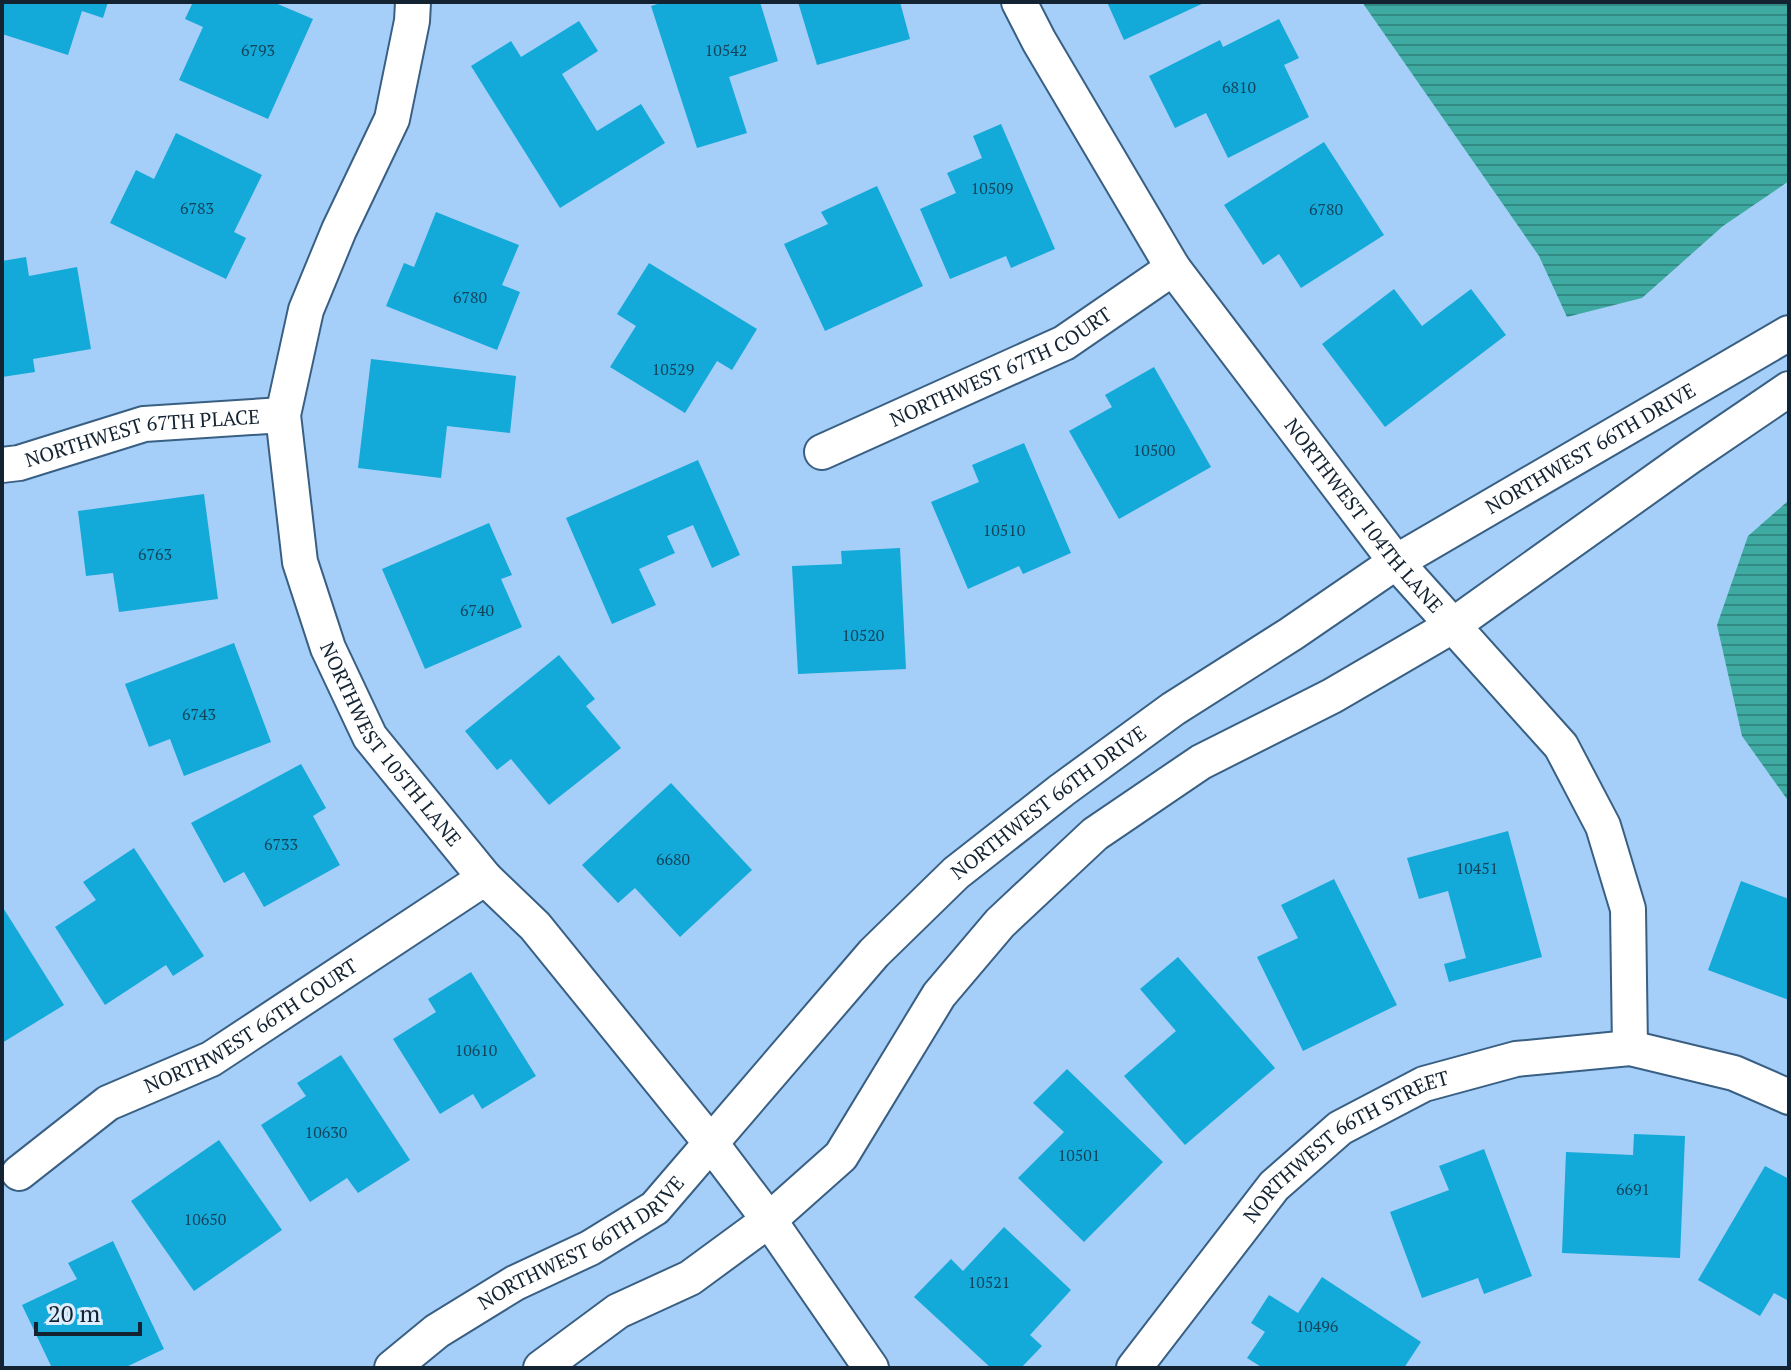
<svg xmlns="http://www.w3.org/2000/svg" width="1791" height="1370" viewBox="0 0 1791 1370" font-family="'PT Serif',serif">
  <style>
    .water { fill: url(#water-rules) }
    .building { fill: #13a9d9 }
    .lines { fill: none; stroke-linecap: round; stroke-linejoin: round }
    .street-casing { stroke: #395f83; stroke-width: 38 }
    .street { stroke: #fff; stroke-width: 34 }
    .labels { text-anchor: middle; stroke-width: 7; stroke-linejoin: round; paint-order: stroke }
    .number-label { font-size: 16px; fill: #13445c }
    .street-label { font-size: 20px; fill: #132332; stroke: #dcedfe }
  </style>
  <defs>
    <pattern id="water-rules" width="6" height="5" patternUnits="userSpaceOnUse" patternTransform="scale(2)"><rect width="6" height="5" fill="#3eaaa1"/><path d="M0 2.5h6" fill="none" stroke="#338a84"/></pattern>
  </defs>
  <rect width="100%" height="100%" fill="#a5cff8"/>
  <g class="water">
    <path d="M 1362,2 L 1789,2 L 1789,181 L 1723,226 L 1642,298 L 1567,317 L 1539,256 Z"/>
    <path d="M 1789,500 L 1789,802 L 1742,736 L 1717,625 L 1748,536 Z"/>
  </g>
  <g class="building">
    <path d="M 2,2 L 108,2 L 103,18 L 82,11 L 68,55 L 2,34 Z"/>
    <path d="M 193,2 L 273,2 L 313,19 L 268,119 L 179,80 L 203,27 L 185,19 Z"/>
    <path d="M 664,2 L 760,2 L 778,61 L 729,77 L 747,133 L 697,148 L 651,6 Z"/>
    <path d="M 798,2 L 900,2 L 910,39 L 817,65 Z"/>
    <path d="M 1107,2 L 1206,2 L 1124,40 Z"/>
    <path d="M 1279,19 L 1299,58 L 1284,65 L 1309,117 L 1228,158 L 1206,113 L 1175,128 L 1149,76 L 1220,40 L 1223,47 Z"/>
    <path d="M 579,21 L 598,51 L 562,74 L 597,131 L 641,104 L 665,143 L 560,208 L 471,66 L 511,41 L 521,57 Z"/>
    <path d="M 1001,124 L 1055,249 L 1011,268 L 1006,256 L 950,279 L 920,209 L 956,193 L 947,173 L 982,158 L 973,136 Z"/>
    <path d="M 176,133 L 262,175 L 234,232 L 246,238 L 226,279 L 110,223 L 136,170 L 154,179 Z"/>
    <path d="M 1324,142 L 1384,235 L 1301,288 L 1279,254 L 1263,265 L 1224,205 Z"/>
    <path d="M 877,186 L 923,286 L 825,331 L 784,244 L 828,224 L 821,212 Z"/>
    <path d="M 436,212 L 519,245 L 502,285 L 520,292 L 497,350 L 386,306 L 404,263 L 414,267 Z"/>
    <path d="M 26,257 L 29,276 L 77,267 L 91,349 L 33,359 L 35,372 L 2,377 L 2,261 Z"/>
    <path d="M 649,263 L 757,329 L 732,370 L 717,361 L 685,413 L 610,367 L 636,326 L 617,314 Z"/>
    <path d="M 1394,289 L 1422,326 L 1471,289 L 1506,335 L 1385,427 L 1322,344 Z"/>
    <path d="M 371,359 L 516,376 L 510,433 L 447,426 L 441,478 L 358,468 Z"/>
    <path d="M 1154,367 L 1211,467 L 1119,519 L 1069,431 L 1112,407 L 1105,395 Z"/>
    <path d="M 1024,443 L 1071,553 L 1023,574 L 1019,566 L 968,589 L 931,502 L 979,482 L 972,465 Z"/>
    <path d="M 698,460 L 740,555 L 712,568 L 693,525 L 667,536 L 675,553 L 639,569 L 656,605 L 612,624 L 566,518 Z"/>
    <path d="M 204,494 L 218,599 L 119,612 L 113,573 L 86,576 L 78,511 Z"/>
    <path d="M 489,523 L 512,575 L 501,579 L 522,627 L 425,669 L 382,569 Z"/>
    <path d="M 900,548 L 906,669 L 798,674 L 792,566 L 842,564 L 841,551 Z"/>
    <path d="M 234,643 L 271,742 L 184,776 L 170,739 L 149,747 L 125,684 Z"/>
    <path d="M 559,655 L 595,699 L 586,706 L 621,748 L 549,805 L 511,759 L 497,770 L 465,731 Z"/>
    <path d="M 301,764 L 326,808 L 313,816 L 340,865 L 264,907 L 244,872 L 224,883 L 191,823 Z"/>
    <path d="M 671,783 L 752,870 L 680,937 L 635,888 L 618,903 L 582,865 Z"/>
    <path d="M 1508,831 L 1542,957 L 1449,982 L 1444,964 L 1466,958 L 1448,891 L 1419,899 L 1407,858 Z"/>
    <path d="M 134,848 L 204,956 L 173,976 L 166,965 L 105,1005 L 55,927 L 96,900 L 83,882 Z"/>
    <path d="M 1334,879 L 1397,1005 L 1303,1051 L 1257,957 L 1298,938 L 1281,905 Z"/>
    <path d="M 1741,881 L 1789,899 L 1789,1000 L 1708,970 Z"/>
    <path d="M 2,906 L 64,1005 L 2,1043 Z"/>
    <path d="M 1178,957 L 1275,1068 L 1185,1145 L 1124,1076 L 1176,1031 L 1140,989 Z"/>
    <path d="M 471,972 L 536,1076 L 482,1109 L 473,1094 L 440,1114 L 393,1039 L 436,1012 L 428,999 Z"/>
    <path d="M 341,1055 L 410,1160 L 358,1193 L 347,1178 L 310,1202 L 261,1125 L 306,1096 L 297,1083 Z"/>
    <path d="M 1067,1069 L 1163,1162 L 1084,1242 L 1018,1178 L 1064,1132 L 1033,1103 Z"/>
    <path d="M 1634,1134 L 1685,1136 L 1680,1258 L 1562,1253 L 1566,1152 L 1633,1155 Z"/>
    <path d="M 219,1140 L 282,1230 L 194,1291 L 131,1201 Z"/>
    <path d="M 1484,1149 L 1532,1276 L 1484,1294 L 1478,1278 L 1422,1298 L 1390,1212 L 1449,1190 L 1439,1166 Z"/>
    <path d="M 1765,1166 L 1789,1179 L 1789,1301 L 1774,1293 L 1760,1316 L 1698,1280 Z"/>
    <path d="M 1004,1227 L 1071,1290 L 1030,1335 L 1042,1346 L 1021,1368 L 991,1368 L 914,1297 L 951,1259 L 963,1271 Z"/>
    <path d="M 113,1241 L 164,1349 L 124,1368 L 52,1368 L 22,1305 L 77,1279 L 68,1263 Z"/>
    <path d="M 1322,1277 L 1421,1342 L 1404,1368 L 1263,1368 L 1247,1358 L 1265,1332 L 1251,1323 L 1269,1295 L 1298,1313 Z"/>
  </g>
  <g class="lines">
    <defs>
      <g id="street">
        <path id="s1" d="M 413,2 L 412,21 L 392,119 L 339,230 L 306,310 L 283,415 L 300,562 L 328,648 L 370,737 L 485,878 L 535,926 L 710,1142 L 769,1220 L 871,1368"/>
        <path id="s2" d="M 1019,2 L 1039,41 L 1173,268 L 1396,562 L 1561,746 L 1603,826 L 1628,909 L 1630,1048"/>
        <path id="s3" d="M 822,452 L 1064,343 L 1173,268"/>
        <path id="s4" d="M 2,465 L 19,463 L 144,424 L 283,415"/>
        <path id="s5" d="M 19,1173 L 108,1103 L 211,1059 L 485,878"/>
        <path id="s6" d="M 392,1368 L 437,1331 L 515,1283 L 590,1248 L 655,1208 L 874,953 L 956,873 L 1062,790 L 1173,709 L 1291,634 L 1396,562 L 1789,333"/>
        <path d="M 541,1368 L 618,1311 L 690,1278 L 769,1220 L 841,1156 L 939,995 L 1000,923 L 1095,834 L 1201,762 L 1332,696 L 1452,626 L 1689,457 L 1789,389"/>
        <path id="s7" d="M 1134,1368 L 1274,1186 L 1340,1128 L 1424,1084 L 1516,1059 L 1630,1048 L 1734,1073 L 1789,1097"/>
      </g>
    </defs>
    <use href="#street" class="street-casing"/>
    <use href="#street" class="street"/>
  </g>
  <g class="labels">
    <g class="number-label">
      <text x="258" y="56">6793</text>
      <text x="726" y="56">10542</text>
      <text x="1239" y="93">6810</text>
      <text x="992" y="194">10509</text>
      <text x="197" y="214">6783</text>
      <text x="1326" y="215">6780</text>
      <text x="470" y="303">6780</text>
      <text x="673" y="375">10529</text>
      <text x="1154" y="456">10500</text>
      <text x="1004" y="536">10510</text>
      <text x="155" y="560">6763</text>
      <text x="477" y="616">6740</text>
      <text x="863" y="641">10520</text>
      <text x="199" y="720">6743</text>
      <text x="281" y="850">6733</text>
      <text x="673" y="865">6680</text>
      <text x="1477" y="874">10451</text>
      <text x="476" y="1056">10610</text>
      <text x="326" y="1138">10630</text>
      <text x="1079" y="1161">10501</text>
      <text x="1633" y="1195">6691</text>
      <text x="205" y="1225">10650</text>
      <text x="989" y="1288">10521</text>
      <text x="1317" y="1332">10496</text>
    </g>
    <g class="street-label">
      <text dy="7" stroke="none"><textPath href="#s3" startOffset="198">NORTHWEST 67TH COURT</textPath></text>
      <text dy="7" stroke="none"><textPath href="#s4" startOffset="144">NORTHWEST 67TH PLACE</textPath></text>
      <text dy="7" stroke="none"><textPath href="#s6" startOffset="1524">NORTHWEST 66TH DRIVE</textPath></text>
      <text dy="7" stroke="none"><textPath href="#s2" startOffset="620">NORTHWEST 104TH LANE</textPath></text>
      <text dy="7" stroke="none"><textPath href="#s1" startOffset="790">NORTHWEST 105TH LANE</textPath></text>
      <text dy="7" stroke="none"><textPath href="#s6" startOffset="876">NORTHWEST 66TH DRIVE</textPath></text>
      <text dy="7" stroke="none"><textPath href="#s5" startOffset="276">NORTHWEST 66TH COURT</textPath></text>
      <text dy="7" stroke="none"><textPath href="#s7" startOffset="312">NORTHWEST 66TH STREET</textPath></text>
      <text dy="7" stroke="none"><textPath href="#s6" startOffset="228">NORTHWEST 66TH DRIVE</textPath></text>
    </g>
  </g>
  <rect width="1791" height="1370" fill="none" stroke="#132332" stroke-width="8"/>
  <path d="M36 1322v12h104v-12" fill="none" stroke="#132332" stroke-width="4"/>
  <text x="48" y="1322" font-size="24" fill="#132332" stroke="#dcedfe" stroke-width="6" paint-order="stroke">20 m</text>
</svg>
